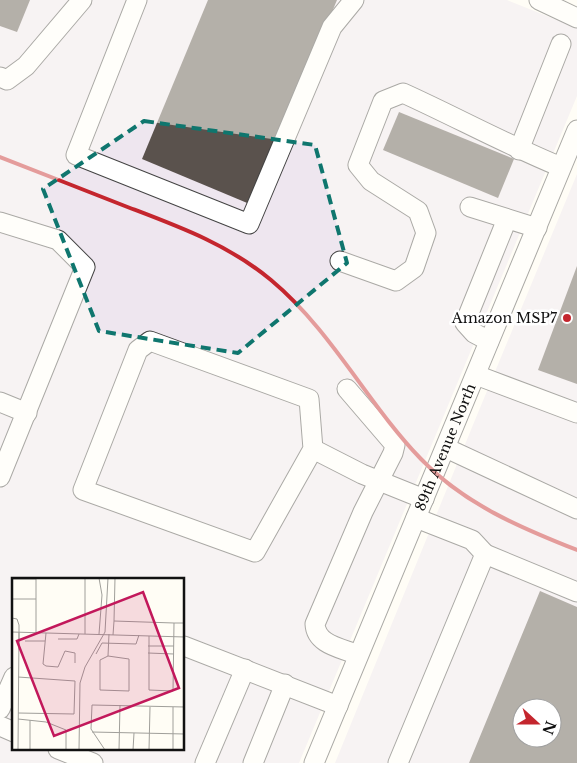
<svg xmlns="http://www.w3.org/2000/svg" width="577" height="763" viewBox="0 0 577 763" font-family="'Libre Baskerville',serif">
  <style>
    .industrial { fill: #eee6ef; fill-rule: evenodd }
    .building { fill: #5a524d; fill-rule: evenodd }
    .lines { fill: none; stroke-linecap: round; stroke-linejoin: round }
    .minor-casing { stroke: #444; stroke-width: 21 }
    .minor { stroke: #fff; stroke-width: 19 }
    .rail { stroke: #c4262e; stroke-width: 4 }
    .marked { fill: none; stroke: #0f766e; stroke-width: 4; stroke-dasharray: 10 6; stroke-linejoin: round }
    .poi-dot { fill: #c4262e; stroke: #fff; stroke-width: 2 }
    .labels { text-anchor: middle; stroke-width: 5; stroke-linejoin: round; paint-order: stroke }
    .poi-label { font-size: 14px; fill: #111; stroke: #fff; text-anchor: end }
    .street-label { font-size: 14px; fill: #111; stroke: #fff }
    .inset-road { fill: none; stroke: #a09f9a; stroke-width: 1 }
    .view { fill: #c2185b; fill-opacity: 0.15; stroke: #c2185b; stroke-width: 2.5 }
    .inset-edge { fill: none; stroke: #111; stroke-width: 2.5 }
  </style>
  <rect width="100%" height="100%" fill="#fffdf5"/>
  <g class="industrial">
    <path d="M 0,0 L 507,0 L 577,28 L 577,96 L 299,763 L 0,763 ZM 14,579 L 184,579 L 184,749 L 14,749 Z"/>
    <path d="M 577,174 L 577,763 L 335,763 L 475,420 ZM 522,708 L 552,708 L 552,738 L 522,738 Z"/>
  </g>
  <g class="building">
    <path d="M 0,0 L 30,0 L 17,32 L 0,26 Z"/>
    <path d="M 208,0 L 337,0 L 252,205 L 142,159 Z"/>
    <path d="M 399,112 L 514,159 L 498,198 L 383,150 Z"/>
    <path d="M 577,266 L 577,384 L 538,370 Z"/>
    <path d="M 540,591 L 577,607 L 577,763 L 469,763 ZM 522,708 L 552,708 L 552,738 L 522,738 Z"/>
  </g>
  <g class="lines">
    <defs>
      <g id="minor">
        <path d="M 137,0 L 76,155 L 249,224 L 332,27 L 354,0"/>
        <path d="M 539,0 L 577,18"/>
        <path d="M 0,77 L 7,80 L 26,66 L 82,0"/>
        <path d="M 519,150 L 561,44"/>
        <path d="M 470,207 L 537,228"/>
        <path d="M 0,222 L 58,240 L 85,267 L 0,477"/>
        <path d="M 340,261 L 396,281 L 414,268 L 426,233 L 418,211 L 371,181 L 358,165 L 383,101 L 403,93 C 456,117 507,145 561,167"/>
        <path d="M 489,341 L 474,333 L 465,323 L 507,219"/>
        <path d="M 476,375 L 577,413"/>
        <path d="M 347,389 L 395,445 L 393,453 L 363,512 L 315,624 C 316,645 342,648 358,655"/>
        <path d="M 0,402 L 27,413"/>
        <path d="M 446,448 L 577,509"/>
        <path d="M 313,449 L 255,552 L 83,490 L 138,350 L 150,341 L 309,399 L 313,449 L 362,474 L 424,499"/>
        <path d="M 485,554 L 577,592"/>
        <path d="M 184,646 L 338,706"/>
        <path d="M 0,709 L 14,677"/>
        <path d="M 0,726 L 14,732"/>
        <path d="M 58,749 L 93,763"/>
        <path d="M 205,763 L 245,669"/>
        <path d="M 253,763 L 285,684"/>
        <path id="s1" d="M 314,763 L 577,130"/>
        <path d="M 398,763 L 485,554 L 472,540 L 416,518"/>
      </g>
    </defs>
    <use href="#minor" class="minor-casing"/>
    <use href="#minor" class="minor"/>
    <path class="rail" d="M 0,157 C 43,174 87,191 130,208 C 180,227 229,245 271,280 C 332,331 367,403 421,459 C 464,504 521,528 577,550"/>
  </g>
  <path d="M0 0H577V763H0ZM 144,121 L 315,145 L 347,263 L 238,353 L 99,331 L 43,189 Z" fill="#fffdf5" fill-opacity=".55" fill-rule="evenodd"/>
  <path class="marked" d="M 144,121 L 315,145 L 347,263 L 238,353 L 99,331 L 43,189 Z"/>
  <circle class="poi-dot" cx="567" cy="318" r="5"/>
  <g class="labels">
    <g class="poi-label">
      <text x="557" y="323">Amazon MSP7</text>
    </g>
    <g class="street-label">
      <text dy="5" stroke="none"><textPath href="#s1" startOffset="342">89th Avenue North</textPath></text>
    </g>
  </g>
  <g transform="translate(12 578)">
    <rect width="172" height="172" fill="#fffdf5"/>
    <path class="inset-road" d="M 24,0 L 24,54M 73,0 L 73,56M 87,0 L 90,17 L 87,56M 0,1 L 24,1M 0,21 L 24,21M 0,40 L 5,41 L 7,47 L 7,72M 102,43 L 103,0M 0,54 L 173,59M 34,55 L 31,86 L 34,88 L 46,89 L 53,73 L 63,75 L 63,85M 101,57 L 102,43 L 162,45M 137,58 L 137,112 L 161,113 L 162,45 L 173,45M 46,61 L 65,61 L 67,56M 13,63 L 33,63M 136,68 L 162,68M 136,75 L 162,76M 84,76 L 90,65 L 124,66 L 127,57M 96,78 L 117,81 L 117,113 L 88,112 L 88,82 L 96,78 L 97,56M 6,135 L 62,136 L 63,103 L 6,99M 6,141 L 34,144 L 54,152 L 54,172M 80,154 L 173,156M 6,172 L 7,54M 18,172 L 18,142M 67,172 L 68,105 L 73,89 L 93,54 L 96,0M 93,172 L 79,151 L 80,127 L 173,129M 107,172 L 108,127M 121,172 L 122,155M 137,172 L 138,129M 161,172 L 161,129"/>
    <path class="view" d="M 131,14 L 167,110 L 42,158 L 5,63 Z"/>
    <rect width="172" height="172" class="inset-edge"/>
  </g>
  <g transform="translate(537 723) rotate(111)"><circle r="24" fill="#ffffff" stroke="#a0a0a0"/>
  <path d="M0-4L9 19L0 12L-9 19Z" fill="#c4262e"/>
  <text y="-8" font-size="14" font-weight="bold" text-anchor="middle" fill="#111111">N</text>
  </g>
</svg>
